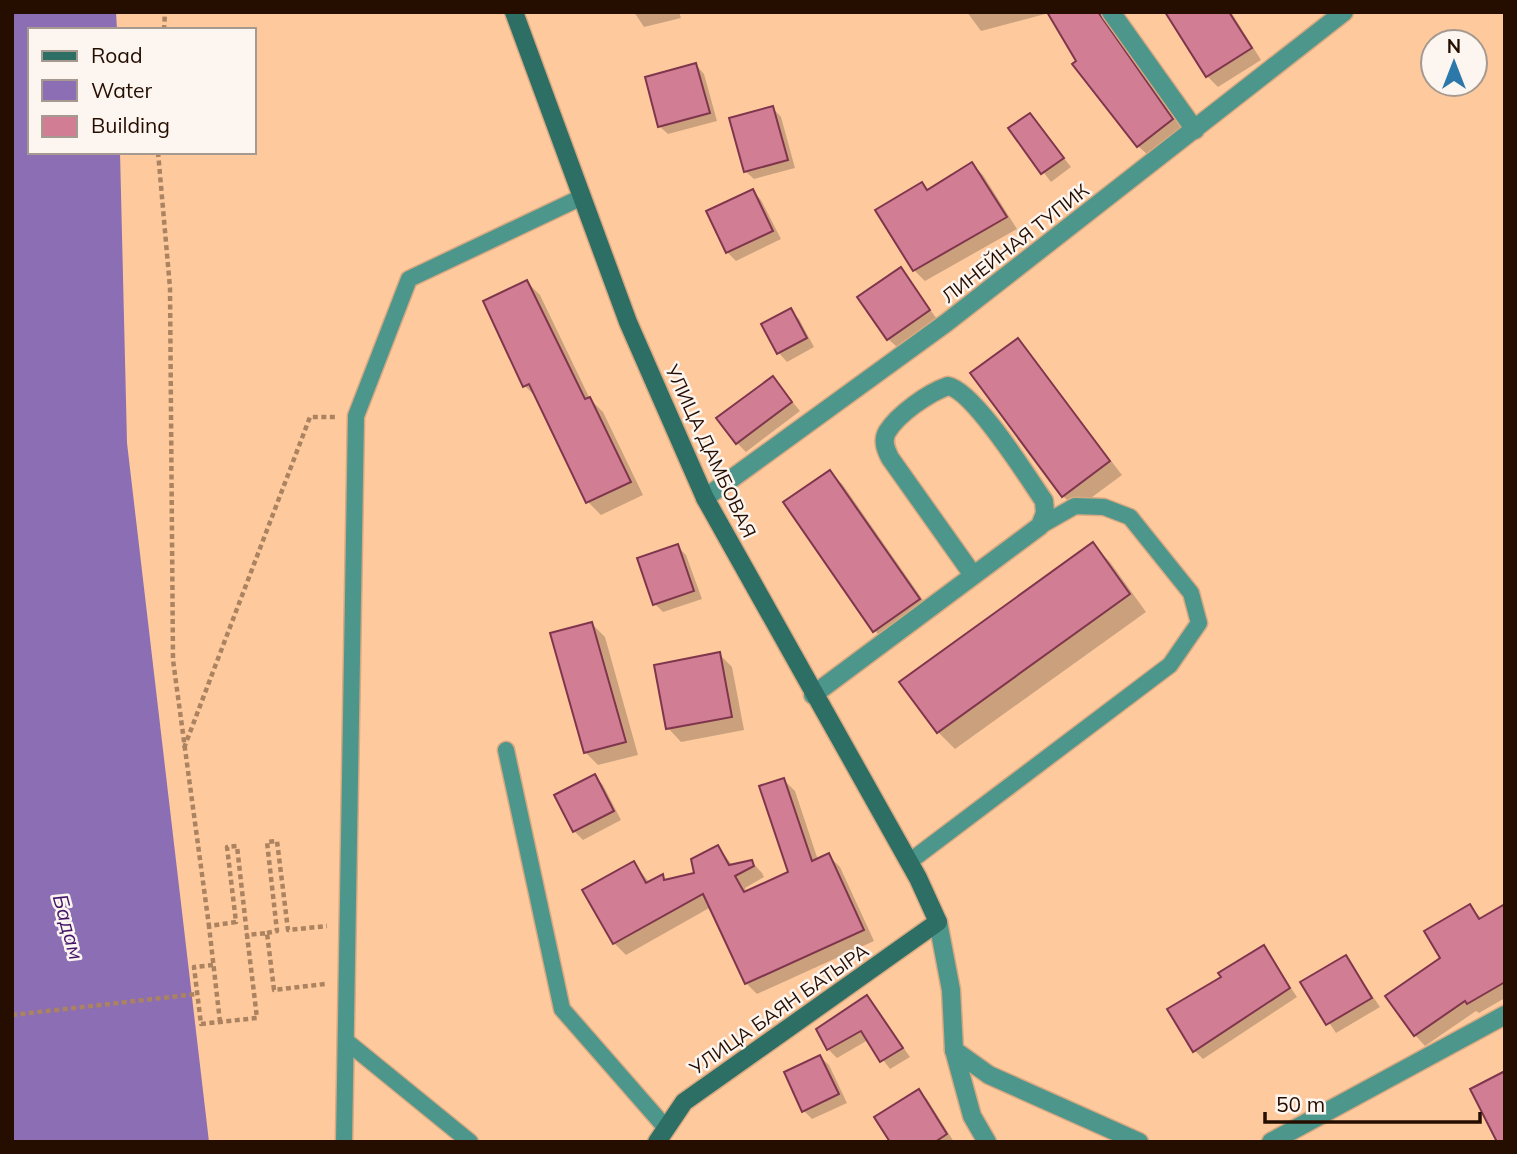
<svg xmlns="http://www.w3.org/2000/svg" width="1517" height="1154" viewBox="0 0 1517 1154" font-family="Mulish,sans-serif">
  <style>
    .water { fill: #8b6eb3 }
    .shadow { fill: #0003 }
    .building { fill: #d17d94; stroke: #7f364d; stroke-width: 2 }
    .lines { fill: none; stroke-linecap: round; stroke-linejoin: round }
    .lane-casing { stroke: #d7a881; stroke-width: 19 }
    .street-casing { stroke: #d7a881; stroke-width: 21 }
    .secondary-casing { stroke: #d7a881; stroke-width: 21 }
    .path { stroke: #ac8361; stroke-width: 4.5; stroke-dasharray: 5 3.5; stroke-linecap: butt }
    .lane { stroke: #4d968b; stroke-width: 16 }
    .street { stroke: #4d968b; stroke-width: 18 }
    .secondary { stroke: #2d6f65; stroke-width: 18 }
    .labels { text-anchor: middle; stroke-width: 5; stroke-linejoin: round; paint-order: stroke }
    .street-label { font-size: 19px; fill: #250e00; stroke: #fcf5f0 }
    .water-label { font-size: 21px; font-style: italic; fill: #41146a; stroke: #fcf5f0 }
  </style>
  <rect width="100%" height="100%" fill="#feca9d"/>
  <path class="water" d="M 12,12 L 116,12 L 117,30 L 30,30 L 30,152 L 120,152 L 127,443 L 209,1142 L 12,1142 Z"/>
  <g class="shadow">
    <path d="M 634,12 L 679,12 L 681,18 L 644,27 Z"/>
    <path d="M 967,12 L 1101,12 L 1184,132 L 1151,158 L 1138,146 L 1078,61 L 1049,13 L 981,31 Z"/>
    <path d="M 1167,12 L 1231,12 L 1261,60 L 1218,87 L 1207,76 Z"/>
    <path d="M 696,65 L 704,74 L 717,121 L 668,134 L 659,126 Z"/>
    <path d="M 773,108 L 781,117 L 795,168 L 754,179 L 745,171 Z"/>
    <path d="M 1030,115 L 1071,167 L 1051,182 L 1010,129 Z"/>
    <path d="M 972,164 L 983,175 L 1017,229 L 925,281 L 914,270 L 922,184 L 929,191 Z"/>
    <path d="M 753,191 L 761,200 L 781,239 L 736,261 L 727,252 Z"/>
    <path d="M 900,270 L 937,319 L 897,347 L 888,339 Z"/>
    <path d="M 527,282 L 540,295 L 590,399 L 603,412 L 643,495 L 601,515 L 588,502 L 537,398 L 525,386 Z"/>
    <path d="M 790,310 L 799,319 L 814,347 L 787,362 L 779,353 Z"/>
    <path d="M 1018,340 L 1122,475 L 1076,509 L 1063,496 Z"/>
    <path d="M 773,378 L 800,411 L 746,452 L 737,443 Z"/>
    <path d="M 830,472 L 843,485 L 932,613 L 887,643 L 874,630 Z"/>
    <path d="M 1093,545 L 1110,562 L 1146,612 L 955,749 L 938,732 Z"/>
    <path d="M 677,546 L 686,555 L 702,599 L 663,612 L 655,604 Z"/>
    <path d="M 592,624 L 605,637 L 638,755 L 598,765 L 585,752 Z"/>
    <path d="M 719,654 L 732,667 L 744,730 L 681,742 L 668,728 Z"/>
    <path d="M 595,776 L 603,785 L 621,820 L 583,840 L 574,831 Z"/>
    <path d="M 784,780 L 795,791 L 818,860 L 828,855 L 840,867 L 874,941 L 757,994 L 746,983 L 711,907 L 626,955 L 614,943 L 585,891 L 634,864 L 650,883 L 662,877 L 667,881 L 696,874 L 718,847 L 733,866 L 751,861 L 762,873 L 764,877 L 745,888 L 747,893 L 790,873 Z"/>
    <path d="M 1470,906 L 1482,919 L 1505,906 L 1505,998 L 1479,1013 L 1476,1011 L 1425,1046 L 1415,1035 L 1442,959 Z"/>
    <path d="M 1264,948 L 1297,997 L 1203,1059 L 1195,1051 L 1223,977 Z"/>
    <path d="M 1346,957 L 1380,1007 L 1336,1033 L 1303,983 Z"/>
    <path d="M 867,997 L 910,1057 L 890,1069 L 868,1040 L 837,1058 L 828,1049 Z"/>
    <path d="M 820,1057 L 829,1065 L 847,1103 L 812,1119 L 804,1111 Z"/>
    <path d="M 918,1091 L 927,1099 L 954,1142 L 892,1142 Z"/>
  </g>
  <g class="building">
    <path d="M 1047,12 L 1098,12 L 1173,119 L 1137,147 L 1072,64 L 1076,61 Z"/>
    <path d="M 1165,12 L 1229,12 L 1252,48 L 1206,77 Z"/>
    <path d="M 696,63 L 710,113 L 658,127 L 645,77 Z"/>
    <path d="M 773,106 L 788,160 L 744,172 L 729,118 Z"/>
    <path d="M 1030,113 L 1064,158 L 1041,174 L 1008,128 Z"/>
    <path d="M 972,162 L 1007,217 L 913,271 L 875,210 L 922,182 L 927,190 Z"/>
    <path d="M 753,189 L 773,231 L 726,253 L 706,211 Z"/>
    <path d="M 901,267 L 930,310 L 887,340 L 857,297 Z"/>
    <path d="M 527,280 L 585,399 L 590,397 L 631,482 L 586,503 L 529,384 L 523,387 L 483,301 Z"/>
    <path d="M 791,308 L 807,338 L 777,354 L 761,324 Z"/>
    <path d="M 1018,338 L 1110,461 L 1062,497 L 970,373 Z"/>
    <path d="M 773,376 L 792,402 L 736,444 L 716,418 Z"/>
    <path d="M 830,470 L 920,599 L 873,632 L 783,502 Z"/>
    <path d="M 1093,542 L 1130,594 L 937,733 L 899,682 Z"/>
    <path d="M 678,544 L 694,591 L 653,605 L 637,558 Z"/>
    <path d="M 592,622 L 626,742 L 584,753 L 550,633 Z"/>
    <path d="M 720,652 L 732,717 L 666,729 L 654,665 Z"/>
    <path d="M 595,774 L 614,811 L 573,832 L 554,795 Z"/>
    <path d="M 784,778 L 812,861 L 829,853 L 864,930 L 745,984 L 703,894 L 613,944 L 582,890 L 634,861 L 646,883 L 663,874 L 664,880 L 694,873 L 691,859 L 718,845 L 729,865 L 752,860 L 754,866 L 735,876 L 744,892 L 788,872 L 759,786 Z"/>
    <path d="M 1470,904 L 1479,919 L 1505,904 L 1505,982 L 1467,1004 L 1465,1001 L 1414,1036 L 1385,996 L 1440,958 L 1424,931 Z"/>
    <path d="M 1264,945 L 1290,988 L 1193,1052 L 1167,1009 L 1221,977 L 1218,973 Z"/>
    <path d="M 1346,955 L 1372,998 L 1326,1025 L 1300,982 Z"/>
    <path d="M 867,995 L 903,1048 L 880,1062 L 861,1031 L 827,1050 L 816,1029 Z"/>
    <path d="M 820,1055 L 839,1094 L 802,1112 L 784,1072 Z"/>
    <path d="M 1505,1071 L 1505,1142 L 1497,1142 L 1470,1089 Z"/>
    <path d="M 919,1089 L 947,1134 L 935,1142 L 890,1142 L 874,1117 Z"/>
  </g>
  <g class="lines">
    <defs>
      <g id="lane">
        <path d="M 506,750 L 562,1009 L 666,1128"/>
        <path d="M 909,862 L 1170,665 L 1199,623 L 1191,593 L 1130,517 L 1104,507 L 1075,506 L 1040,526"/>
        <path d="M 346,1041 L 470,1142"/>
        <path d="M 344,1142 L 356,416 L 409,279 L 582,197"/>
      </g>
      <g id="street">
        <path d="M 1111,12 L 1195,130"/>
        <path d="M 705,498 L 946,323 L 1344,12"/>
        <path d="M 813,695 L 1040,526 L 1045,513 L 1044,501 C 1027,476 974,391 948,386 C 928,393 898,414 887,432 C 882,441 886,450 890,458 L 973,575"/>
        <path d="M 938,922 L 951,990 L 954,1050 L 989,1075 L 1139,1142"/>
        <path d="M 954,1050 L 972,1116 L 987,1142"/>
        <path d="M 1271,1142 L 1505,1015"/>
      </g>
      <path id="secondary" d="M 514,12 L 628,322 L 705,498 L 918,878 L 938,922 L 684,1102 L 657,1142"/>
    </defs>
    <use href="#lane" class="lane-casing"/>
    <use href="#street" class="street-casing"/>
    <use href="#secondary" class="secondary-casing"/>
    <g class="path">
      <path d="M 164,30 L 165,12"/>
      <path d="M 158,152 L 170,288 L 173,660 L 209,926"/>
      <path d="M 184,748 L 310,417 L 336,417"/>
      <path d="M 267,933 L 277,931 L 267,842 L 277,841 L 288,930 L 327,926"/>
      <path d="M 213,965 L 194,967 L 201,1024 L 257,1018 L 247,935 L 267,933 L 274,990 L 325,984"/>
      <path d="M 12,1015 L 197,994"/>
      <path d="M 220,1022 L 209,926 L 236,922 L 227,847 L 237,846 L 247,935"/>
    </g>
    <use href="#lane" class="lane"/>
    <use href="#street" class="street"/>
    <use href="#secondary" class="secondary"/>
  </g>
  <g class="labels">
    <g class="street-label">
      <text transform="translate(1015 243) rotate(-38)" y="7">ЛИНЕЙНАЯ ТУПИК</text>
      <text transform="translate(711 451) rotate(65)" y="7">УЛИЦА ДАМБОВАЯ</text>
      <text transform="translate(779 1009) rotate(-35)" y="7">УЛИЦА БАЯН БАТЫРА</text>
    </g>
    <g class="water-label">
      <text transform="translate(68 927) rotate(75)" y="7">Бадам</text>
    </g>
  </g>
  <rect width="1517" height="1154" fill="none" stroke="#250e00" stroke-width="28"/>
  <rect x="28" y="28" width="228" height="126" fill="#fcf5f0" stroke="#a69990" stroke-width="2"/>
  <rect x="42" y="51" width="35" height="10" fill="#2d6f65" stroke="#a69990" stroke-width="2"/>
  <text x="91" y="63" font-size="21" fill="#250e00">Road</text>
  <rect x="42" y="80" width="35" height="21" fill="#8b6eb3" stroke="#a69990" stroke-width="2"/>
  <text x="91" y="98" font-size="21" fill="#250e00">Water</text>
  <rect x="42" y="116" width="35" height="21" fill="#d17d94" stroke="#a69990" stroke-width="2"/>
  <text x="91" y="133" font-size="21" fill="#250e00">Building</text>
  <g transform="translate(1454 63)"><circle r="33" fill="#fcf5f0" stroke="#a69990" stroke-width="2"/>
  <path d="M0-5L12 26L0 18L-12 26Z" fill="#2d78ab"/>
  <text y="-10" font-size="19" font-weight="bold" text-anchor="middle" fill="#250e00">N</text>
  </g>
  <path d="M1265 1112v10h215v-10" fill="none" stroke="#250e00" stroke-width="3.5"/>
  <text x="1276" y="1112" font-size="21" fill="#250e00" stroke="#fcf5f0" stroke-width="5" paint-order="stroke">50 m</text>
</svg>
